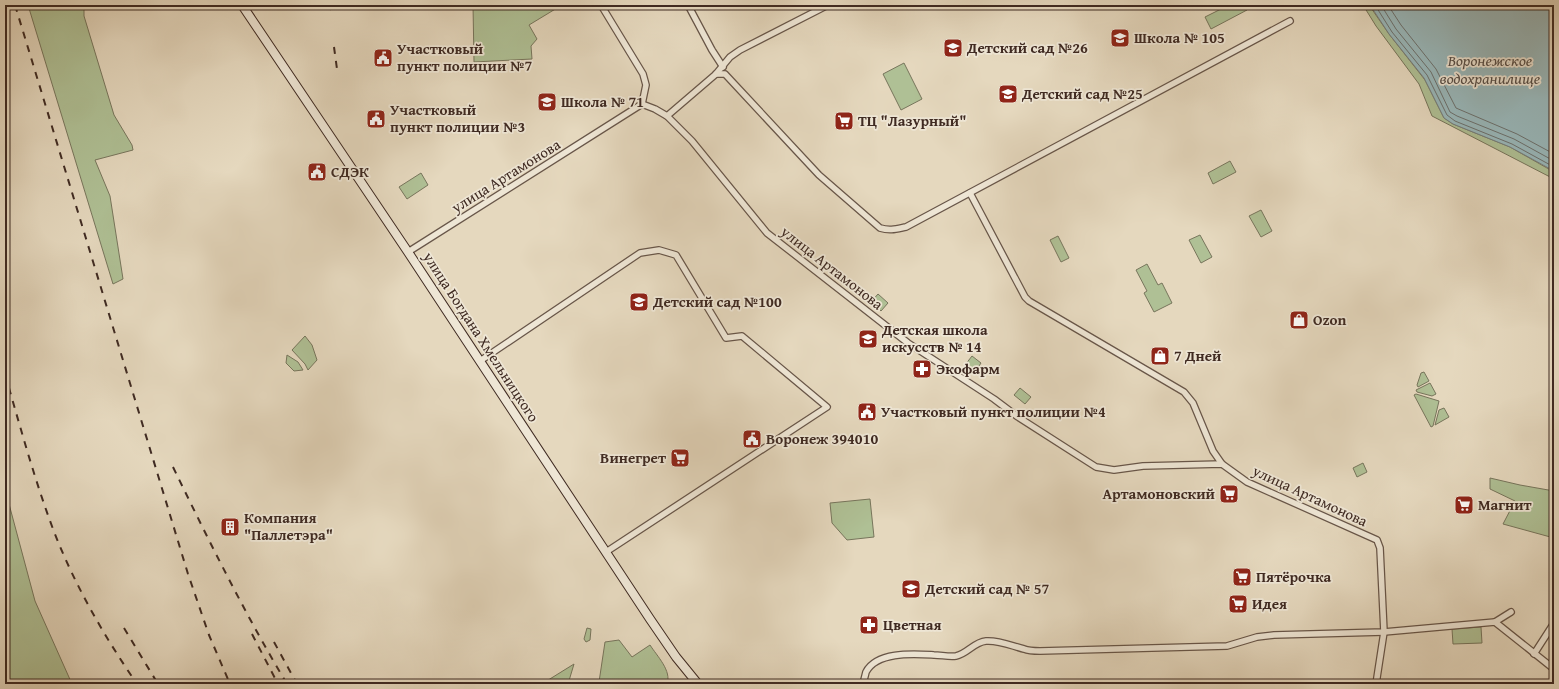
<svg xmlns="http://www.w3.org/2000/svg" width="1559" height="689" viewBox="0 0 1559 689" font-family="'Gentium Book Plus',serif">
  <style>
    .green { fill: #afc095; stroke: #77755c }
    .water { fill: #99b8bb; stroke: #757f7e }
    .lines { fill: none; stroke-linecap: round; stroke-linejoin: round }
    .shore { stroke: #6c716e; stroke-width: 1 }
    .street-casing { stroke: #685649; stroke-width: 8 }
    .secondary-casing { stroke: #3f2a22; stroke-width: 10 }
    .street { stroke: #eee6d5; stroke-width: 5.5 }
    .secondary { stroke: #eee6d5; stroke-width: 8 }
    .rail { stroke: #3f2a22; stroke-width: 2; stroke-dasharray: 7 7; stroke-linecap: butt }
    .labels { text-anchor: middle; stroke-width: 3.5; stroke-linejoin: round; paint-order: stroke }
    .poi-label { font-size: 15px; font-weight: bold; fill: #3f2a22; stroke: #eee6d5; text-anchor: start }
    .street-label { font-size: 15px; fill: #3f2a22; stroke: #eee6d5 }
    .water-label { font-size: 16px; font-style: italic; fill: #564e48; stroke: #eee6d5 }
  </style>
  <rect width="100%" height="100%" fill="#e5d8be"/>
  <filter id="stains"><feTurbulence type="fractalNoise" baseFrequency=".005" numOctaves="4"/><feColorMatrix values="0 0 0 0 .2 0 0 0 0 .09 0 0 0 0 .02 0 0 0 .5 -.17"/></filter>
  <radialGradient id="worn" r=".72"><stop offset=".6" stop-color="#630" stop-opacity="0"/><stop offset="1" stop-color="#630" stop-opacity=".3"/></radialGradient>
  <g class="green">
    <path d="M 28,5 L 84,5 L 84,16 L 114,115 L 132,145 L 133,150 L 95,160 L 110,196 L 123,279 L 113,284 Z"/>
    <path d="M 473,5 L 562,5 L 529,25 L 537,39 L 531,46 L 532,59 L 474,62 Z"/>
    <path d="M 1229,5 L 1244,5 L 1247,10 L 1211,29 L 1205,17 Z"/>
    <path d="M 1363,5 L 1369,5 L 1389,34 L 1425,80 L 1444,118 L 1453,124 L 1510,147 L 1554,172 L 1554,179 L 1432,116 L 1419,84 L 1376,26 Z"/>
    <path d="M 904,63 L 922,99 L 901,110 L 883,74 Z"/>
    <path d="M 1230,161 L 1236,172 L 1213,184 L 1208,173 Z"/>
    <path d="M 421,173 L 428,185 L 407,199 L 399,187 Z"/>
    <path d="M 1261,210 L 1272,231 L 1261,237 L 1249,216 Z"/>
    <path d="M 1200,235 L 1212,257 L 1201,263 L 1189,240 Z"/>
    <path d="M 1058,236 L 1069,258 L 1061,262 L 1050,240 Z"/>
    <path d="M 1147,264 L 1158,285 L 1162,283 L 1172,303 L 1154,312 L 1144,293 L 1147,291 L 1136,270 Z"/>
    <path d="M 878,294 L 888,303 L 881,311 L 871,302 Z"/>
    <path d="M 305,336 L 312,345 L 317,360 L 308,370 L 305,364 L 292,350 Z"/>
    <path d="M 287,355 L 298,362 L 303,370 L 294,371 L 286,363 Z"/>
    <path d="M 972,356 L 981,363 L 975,372 L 965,365 Z"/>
    <path d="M 1424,372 L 1429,381 L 1418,387 L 1417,385 L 1421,373 Z"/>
    <path d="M 1430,383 L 1436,394 L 1432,396 L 1417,392 L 1416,390 Z"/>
    <path d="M 1020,388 L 1031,397 L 1025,404 L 1014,395 Z"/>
    <path d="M 1416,394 L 1439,401 L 1433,426 L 1431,427 L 1414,395 Z"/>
    <path d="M 1444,408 L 1449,417 L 1435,425 L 1439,410 Z"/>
    <path d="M 1363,463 L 1367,472 L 1357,477 L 1353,468 Z"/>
    <path d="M 1490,478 L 1520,485 L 1554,491 L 1554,538 L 1503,524 L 1515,501 L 1490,489 Z"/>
    <path d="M 5,489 L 35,601 L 72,684 L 5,684 Z"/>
    <path d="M 870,499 L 874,537 L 847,540 L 832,523 L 830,503 Z"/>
    <path d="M 1481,627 L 1482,643 L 1453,644 L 1452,629 Z"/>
    <path d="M 587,628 L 591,629 L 590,640 L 586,642 L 584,639 Z"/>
    <path d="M 619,640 L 632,657 L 650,645 C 657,656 672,671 667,684 L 601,684 L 599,682 L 605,642 Z"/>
    <path d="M 574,664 L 568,684 L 546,684 L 545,682 Z"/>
  </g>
  <path class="water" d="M 1370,5 L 1554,5 L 1554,171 L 1510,147 L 1453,124 L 1444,118 L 1424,78 L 1389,34 Z"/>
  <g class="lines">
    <g class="shore">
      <path d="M 1375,5 L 1392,32 L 1427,75 L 1447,115 L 1455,121 L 1512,144 L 1554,167"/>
      <path d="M 1381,5 L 1396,29 L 1431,72 L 1450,112 L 1457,116 L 1514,139 L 1554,161"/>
      <path d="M 1388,5 L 1401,25 L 1436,69 L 1456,108 L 1517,134 L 1554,154"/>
    </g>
    <defs>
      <g id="street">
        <path d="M 601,5 L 643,74 L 646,85 L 642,104"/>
        <path d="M 688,5 L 712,50 L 723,67"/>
        <path d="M 716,74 L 725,74 L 819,175 L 880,228 C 890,231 896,229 906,227 L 1290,21"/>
        <path d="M 667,116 L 716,74 L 730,57 L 740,50 L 828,5"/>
        <path d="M 970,193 L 1025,297 L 1029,301 L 1184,392 L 1193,403 L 1213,451 L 1222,464"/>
        <path d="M 408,252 L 642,104 L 655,109 L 667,116 L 692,141 L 767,233 L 908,343 L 994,399 L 1018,417 L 1096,467 L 1114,470 L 1143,466 L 1222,464 L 1247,482 L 1377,540 L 1380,548 L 1384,632 L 1376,684"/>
        <path d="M 480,361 L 640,253 L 659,250 L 676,255 L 726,338 L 742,336 L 827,407 L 606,552"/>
        <path d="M 1495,622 L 1511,612"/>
        <path d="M 1534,654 L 1554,623"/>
        <path d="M 863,684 C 864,680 865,676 866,672 C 877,651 914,654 934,655 C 941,655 949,657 956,656 C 967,654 974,642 986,641 C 999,640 1012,646 1024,649 C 1029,651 1035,651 1040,651 L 1227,646 L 1257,637 L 1274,635 L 1384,632 L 1495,622 L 1554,669"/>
      </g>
      <path id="secondary" d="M 242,5 L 408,252 L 650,619 L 676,657 L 698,684"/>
    </defs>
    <use href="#street" class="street-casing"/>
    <use href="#secondary" class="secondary-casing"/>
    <use href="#street" class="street"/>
    <use href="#secondary" class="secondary"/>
    <g class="rail">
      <path d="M 15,5 L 188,574 L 209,635 L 230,684"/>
      <path d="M 330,5 L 331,10"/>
      <path d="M 334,47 L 337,69"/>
      <path d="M 5,374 C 20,426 34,478 53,529 C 74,584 104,636 137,684"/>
      <path d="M 173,467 C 209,541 245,614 287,684"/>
      <path d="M 124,628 L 158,684"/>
      <path d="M 252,634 L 278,684"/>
      <path d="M 274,642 L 297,684"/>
    </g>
  </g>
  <defs>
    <symbol id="school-square" viewBox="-11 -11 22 22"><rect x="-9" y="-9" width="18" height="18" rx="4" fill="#8f2418" stroke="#eee6d5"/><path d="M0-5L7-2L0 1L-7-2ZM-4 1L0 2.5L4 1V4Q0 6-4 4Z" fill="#fff"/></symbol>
    <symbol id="civic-square" viewBox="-11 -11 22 22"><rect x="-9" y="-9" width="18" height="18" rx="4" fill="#8f2418" stroke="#eee6d5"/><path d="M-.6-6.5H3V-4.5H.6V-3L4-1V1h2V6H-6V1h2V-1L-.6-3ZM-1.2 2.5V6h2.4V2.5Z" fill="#fff"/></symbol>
    <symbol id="supermarket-square" viewBox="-11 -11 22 22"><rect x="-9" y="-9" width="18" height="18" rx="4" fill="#8f2418" stroke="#eee6d5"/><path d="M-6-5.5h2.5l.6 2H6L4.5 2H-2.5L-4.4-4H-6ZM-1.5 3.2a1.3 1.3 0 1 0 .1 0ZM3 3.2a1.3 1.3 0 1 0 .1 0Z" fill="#fff"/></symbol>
    <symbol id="shop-square" viewBox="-11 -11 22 22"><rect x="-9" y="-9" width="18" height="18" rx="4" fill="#8f2418" stroke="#eee6d5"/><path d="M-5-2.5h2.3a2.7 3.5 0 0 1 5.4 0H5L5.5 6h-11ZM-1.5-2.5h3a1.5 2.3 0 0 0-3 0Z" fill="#fff"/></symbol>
    <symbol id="pharmacy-square" viewBox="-11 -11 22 22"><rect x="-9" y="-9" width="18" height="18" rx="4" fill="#8f2418" stroke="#eee6d5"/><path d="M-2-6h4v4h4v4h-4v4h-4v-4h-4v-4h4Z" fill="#fff"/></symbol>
    <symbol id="building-square" viewBox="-11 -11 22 22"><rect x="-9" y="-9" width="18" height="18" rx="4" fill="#8f2418" stroke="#eee6d5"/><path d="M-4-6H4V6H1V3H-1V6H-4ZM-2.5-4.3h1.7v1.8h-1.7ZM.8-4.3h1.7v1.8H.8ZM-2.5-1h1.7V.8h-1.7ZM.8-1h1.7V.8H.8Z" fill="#fff"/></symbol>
  </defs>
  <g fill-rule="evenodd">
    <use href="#school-square" x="1109" y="27" width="22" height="22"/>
    <use href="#school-square" x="942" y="37" width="22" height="22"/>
    <use href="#civic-square" x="372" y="47" width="22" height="22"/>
    <use href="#school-square" x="997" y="83" width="22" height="22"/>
    <use href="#school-square" x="536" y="91" width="22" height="22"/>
    <use href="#civic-square" x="365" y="108" width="22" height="22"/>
    <use href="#supermarket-square" x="833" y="110" width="22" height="22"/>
    <use href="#civic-square" x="306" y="161" width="22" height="22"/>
    <use href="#school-square" x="628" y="291" width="22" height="22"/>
    <use href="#shop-square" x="1288" y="309" width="22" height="22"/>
    <use href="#school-square" x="857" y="328" width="22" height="22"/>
    <use href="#shop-square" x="1149" y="345" width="22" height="22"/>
    <use href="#pharmacy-square" x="911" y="358" width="22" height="22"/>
    <use href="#civic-square" x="856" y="401" width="22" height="22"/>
    <use href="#civic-square" x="741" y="428" width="22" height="22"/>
    <use href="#supermarket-square" x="669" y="447" width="22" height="22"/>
    <use href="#supermarket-square" x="1218" y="483" width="22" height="22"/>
    <use href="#supermarket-square" x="1453" y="494" width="22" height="22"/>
    <use href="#building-square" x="219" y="516" width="22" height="22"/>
    <use href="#supermarket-square" x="1231" y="566" width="22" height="22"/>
    <use href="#school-square" x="900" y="578" width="22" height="22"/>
    <use href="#supermarket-square" x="1227" y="593" width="22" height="22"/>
    <use href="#pharmacy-square" x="858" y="614" width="22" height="22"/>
  </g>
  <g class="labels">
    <g class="poi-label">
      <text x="1134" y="43">Школа № 105</text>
      <text x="967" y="53">Детский сад №26</text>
      <text x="397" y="54">Участковый<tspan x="397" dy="17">пункт полиции №7</tspan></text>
      <text x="1022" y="99">Детский сад №25</text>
      <text x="561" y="107">Школа № 71</text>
      <text x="390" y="115">Участковый<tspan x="390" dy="17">пункт полиции №3</tspan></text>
      <text x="858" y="126">ТЦ "Лазурный"</text>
      <text x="331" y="177">СДЭК</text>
      <text x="653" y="307">Детский сад №100</text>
      <text x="1313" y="325">Ozon</text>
      <text x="882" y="335">Детская школа<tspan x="882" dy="17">искусств № 14</tspan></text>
      <text x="1174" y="361">7 Дней</text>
      <text x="936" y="374">Экофарм</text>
      <text x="881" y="417">Участковый пункт полиции №4</text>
      <text x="766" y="444">Воронеж 394010</text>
      <text x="666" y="463" text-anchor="end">Винегрет</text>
      <text x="1215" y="499" text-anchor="end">Артамоновский</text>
      <text x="1478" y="510">Магнит</text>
      <text x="244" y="523">Компания<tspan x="244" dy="17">"Паллетэра"</tspan></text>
      <text x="1256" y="582">Пятёрочка</text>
      <text x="925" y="594">Детский сад № 57</text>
      <text x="1252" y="609">Идея</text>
      <text x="883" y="630">Цветная</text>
    </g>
    <g class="street-label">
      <text transform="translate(506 176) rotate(-32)" y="5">улица Артамонова</text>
      <text transform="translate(832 268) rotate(38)" y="5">улица Артамонова</text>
      <text transform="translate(481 337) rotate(57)" y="5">улица Богдана Хмельницкого</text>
      <text transform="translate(1310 496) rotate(25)" y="5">улица Артамонова</text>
    </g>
    <g class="water-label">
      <text x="1490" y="66">Воронежское<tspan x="1490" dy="18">водохранилище</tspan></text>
    </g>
  </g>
  <rect width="1559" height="689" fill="none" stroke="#e5d8be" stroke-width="20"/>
  <rect x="6" y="6" width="1547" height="677" fill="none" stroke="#3f2a22" stroke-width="2"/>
  <rect x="10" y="10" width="1539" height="669" fill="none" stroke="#3f2a22"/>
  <rect width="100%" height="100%" filter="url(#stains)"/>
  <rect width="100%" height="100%" fill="url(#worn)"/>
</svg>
